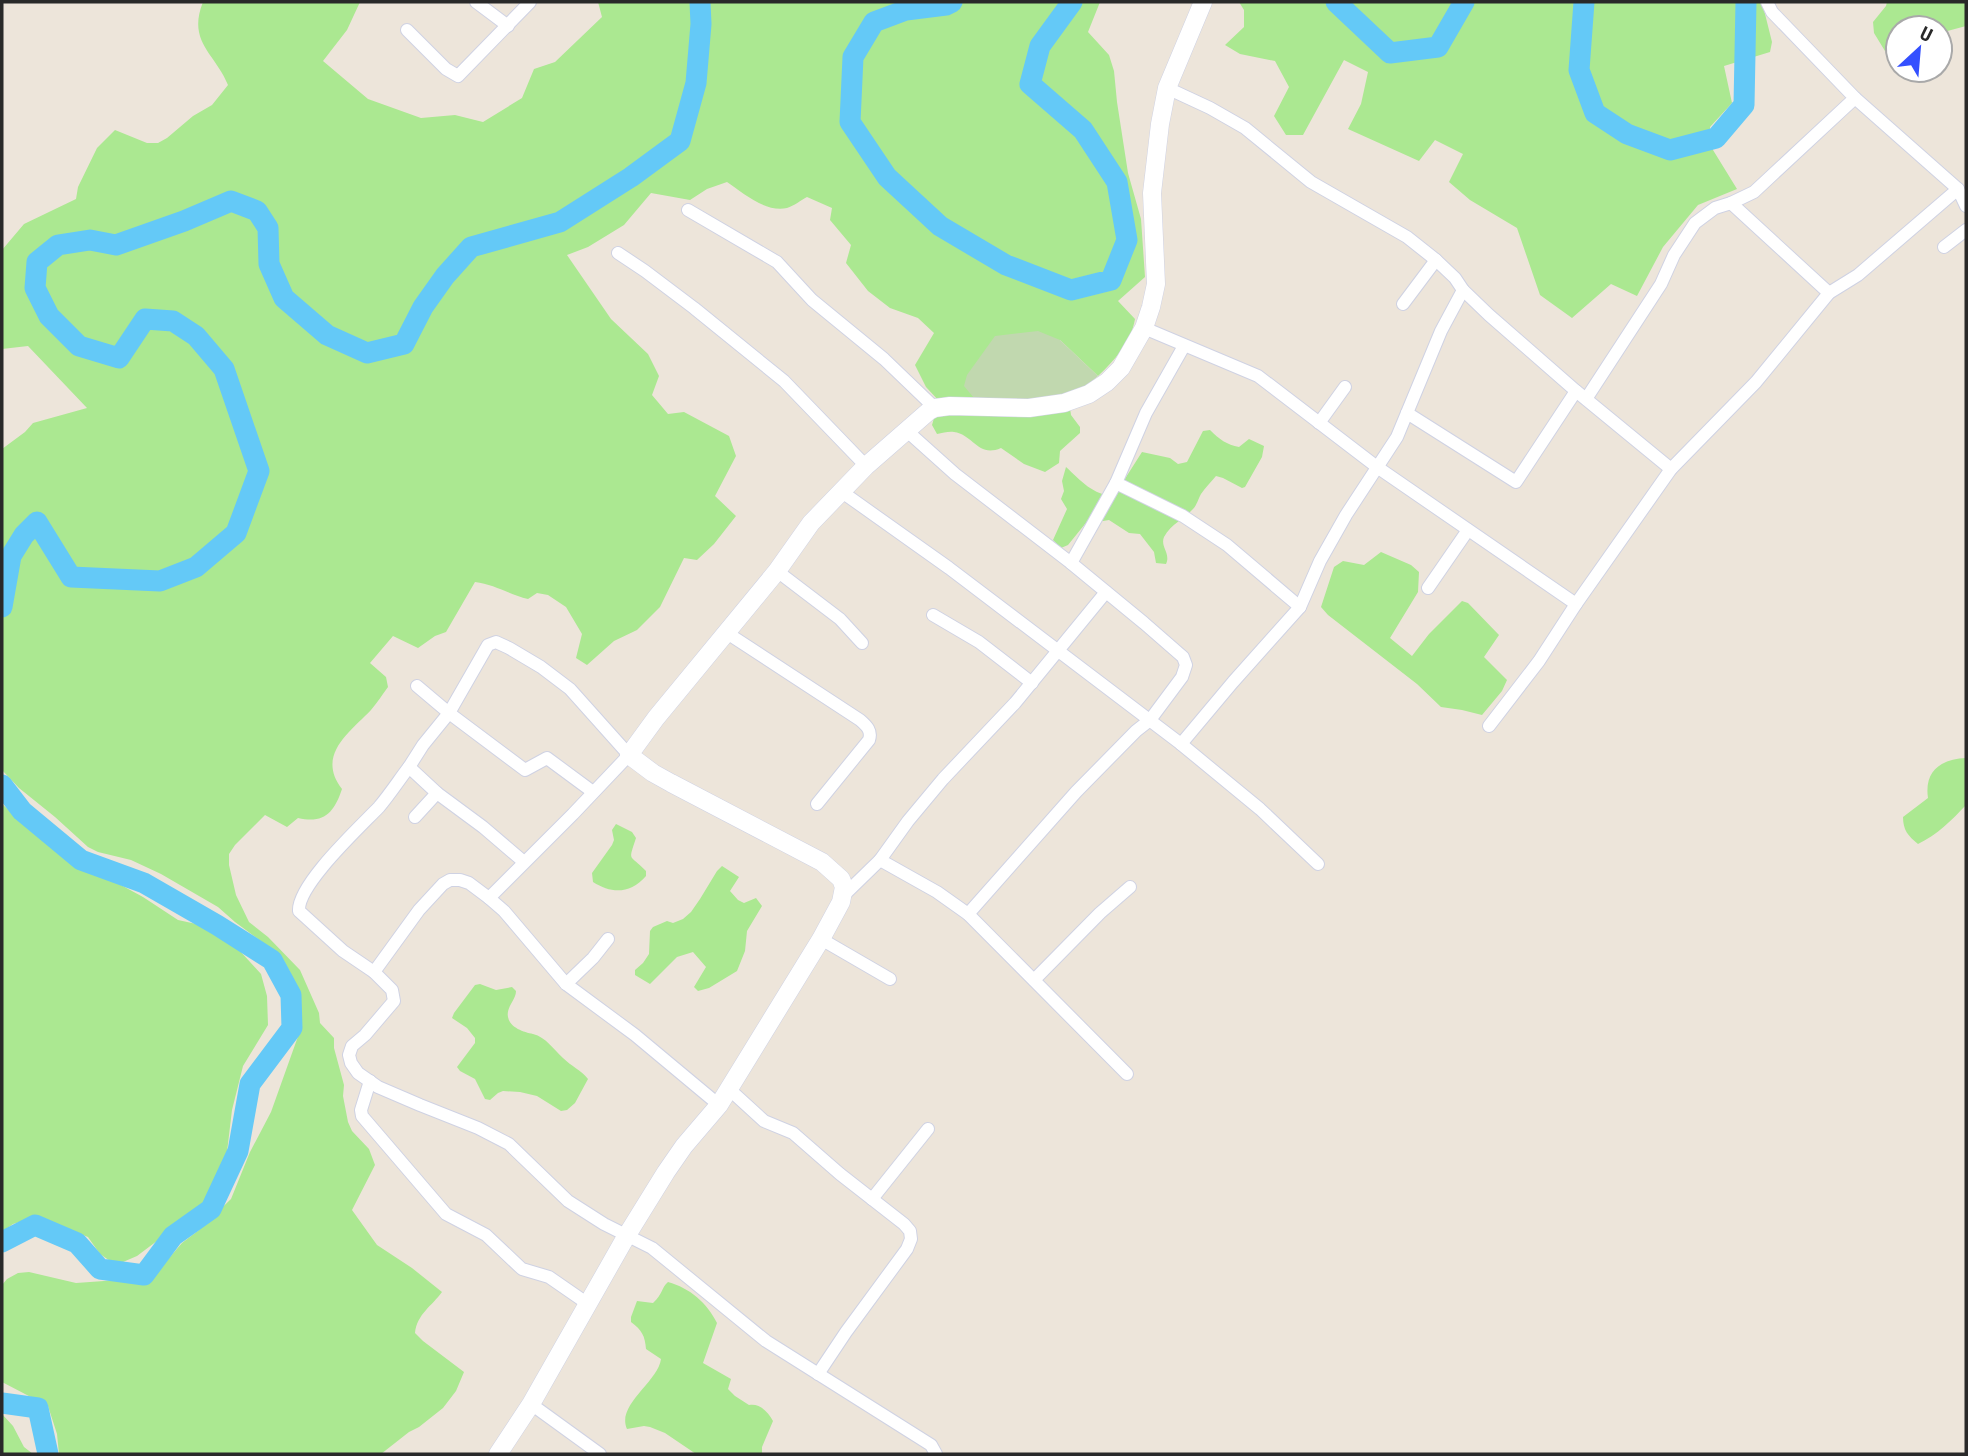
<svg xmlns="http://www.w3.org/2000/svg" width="1968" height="1456" viewBox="0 0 1968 1456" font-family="'Roboto Condensed',sans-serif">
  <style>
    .green { fill: #abe891 }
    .cemetery { fill: #c1d8af }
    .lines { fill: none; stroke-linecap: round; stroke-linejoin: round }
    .river { stroke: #64c9f7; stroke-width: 21 }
    .minor-casing { stroke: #cfd2e3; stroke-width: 14 }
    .secondary-casing { stroke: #cfd2e3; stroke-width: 19 }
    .minor { stroke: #fff; stroke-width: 12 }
    .secondary { stroke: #fff; stroke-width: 18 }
  </style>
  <rect width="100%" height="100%" fill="#ede5da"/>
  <g class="green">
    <path d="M 203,2 L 360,2 L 347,30 L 323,61 L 368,99 L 421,118 L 455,115 L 483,122 L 522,98 L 534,69 L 555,62 L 602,17 L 598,2 L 1100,2 L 1088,32 L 1109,55 L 1114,71 L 1117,102 L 1128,173 L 1141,219 L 1145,277 L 1118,301 L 1135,319 C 1131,342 1115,360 1098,376 L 1060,340 L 1071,415 L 1080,427 L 1080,433 L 1060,451 L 1059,463 L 1045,472 L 1024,464 L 1001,448 C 978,458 974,435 954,432 C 949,431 943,433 937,434 L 932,425 L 939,401 L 926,387 L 915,365 L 934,333 L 918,318 L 890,308 L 868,291 L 846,263 L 851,245 L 830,220 L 832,208 L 807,197 C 801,200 794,206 787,208 C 766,213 743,193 727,182 L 707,189 L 690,200 L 651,193 L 624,225 L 588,247 L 567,255 L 611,319 L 648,354 L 659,376 L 652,395 L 668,414 L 684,412 L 729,436 L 736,456 L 715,496 L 736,516 L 714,544 L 697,560 L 684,558 L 660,607 L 637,630 L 614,641 L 587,665 L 576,658 L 582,634 L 566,607 L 548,595 L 537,593 L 528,599 C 510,595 494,584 475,582 L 446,632 L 435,636 L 418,648 L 393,636 L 370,663 L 386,677 L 388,687 C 382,695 377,703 371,710 C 349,733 316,755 342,789 C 334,813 324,824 298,818 L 287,827 L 265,815 L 235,845 L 229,854 L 229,865 L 236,895 L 249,922 L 268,937 L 300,970 L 319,1013 L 320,1023 L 334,1038 L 334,1048 L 344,1085 L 343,1096 L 348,1122 L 352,1131 L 369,1149 L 375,1165 L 352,1210 L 377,1245 L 412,1268 L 442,1292 C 432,1306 417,1314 415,1333 L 423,1341 L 464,1372 L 456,1391 L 443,1408 L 419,1427 L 409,1432 L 381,1454 L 59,1454 L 57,1434 L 48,1406 L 2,1382 L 2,1285 L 7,1279 L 18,1273 L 29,1272 L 76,1283 L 118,1280 L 138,1284 L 151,1279 L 182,1243 L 199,1230 L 231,1199 L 250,1152 L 271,1112 L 301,1028 L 302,1017 L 290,972 L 281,956 L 235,922 L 218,907 L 161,874 L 131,860 L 98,852 L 88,847 L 55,817 L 19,788 L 2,770 L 2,449 L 25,432 L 33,423 L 87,408 L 28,346 L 2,349 L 2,250 L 24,224 L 76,199 L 78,187 L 97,148 L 115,130 L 147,143 L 158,143 L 167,138 L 193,116 L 212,105 L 228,85 C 215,53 187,42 203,2 Z"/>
    <path d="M 1239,2 L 1762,2 L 1772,42 L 1770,52 L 1724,66 L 1732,103 L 1710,127 L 1713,150 L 1737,189 L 1698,205 L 1663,247 L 1637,296 L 1611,284 L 1572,318 L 1540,295 L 1517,228 L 1470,200 L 1449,182 L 1463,154 L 1435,140 L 1419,161 L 1348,129 L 1361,104 L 1368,72 L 1344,60 L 1303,135 L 1286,135 L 1274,116 L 1289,87 L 1275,61 L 1240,54 L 1225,45 L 1244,27 L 1244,10 Z"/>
    <path d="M 1887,2 L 1966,2 L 1966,26 L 1940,33 L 1940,28 L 1898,28 L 1898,52 L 1896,54 L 1885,51 L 1874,33 L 1873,22 L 1886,6 Z"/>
    <path d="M 1210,430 C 1219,439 1227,445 1239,447 L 1249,439 L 1264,446 L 1262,457 L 1245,487 L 1242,488 L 1223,478 L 1216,476 C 1211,482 1205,488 1201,494 C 1198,499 1197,505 1193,509 C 1184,519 1171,524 1164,537 C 1160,547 1171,553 1166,564 L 1156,563 L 1154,552 L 1140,534 L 1129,533 L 1109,520 L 1085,524 L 1068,545 L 1061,548 L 1053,540 L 1067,509 L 1061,499 L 1064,491 L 1062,481 L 1066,467 C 1081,481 1093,495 1114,496 L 1142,452 L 1170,458 L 1178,464 L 1187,462 L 1203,431 Z"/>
    <path d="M 1381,552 L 1411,565 L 1419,572 L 1418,592 L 1390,638 L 1412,656 L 1429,634 L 1462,601 L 1468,603 L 1499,635 L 1484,657 L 1507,680 L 1502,691 L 1482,715 L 1462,710 L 1441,707 L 1417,684 L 1328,615 L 1321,607 L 1334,567 L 1343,561 L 1364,565 Z"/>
    <path d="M 1966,758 L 1966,805 C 1952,820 1937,835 1918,844 C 1908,836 1903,830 1903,817 L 1928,798 C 1924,771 1941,759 1966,758 Z"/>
    <path d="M 2,804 L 23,823 L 75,860 L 143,897 L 178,920 L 201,925 L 239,950 L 261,974 L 267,996 L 268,1025 L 243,1066 L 232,1110 L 227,1152 L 216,1183 L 198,1210 L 137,1256 L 116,1265 L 100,1254 L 88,1237 L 37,1217 L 13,1224 L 2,1232 Z"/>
    <path d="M 616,824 L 632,832 L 636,838 C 628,863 629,853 646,871 L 646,876 C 630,894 612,894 593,882 L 592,873 L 612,845 L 614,840 L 612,830 Z"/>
    <path d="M 722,866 L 739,877 L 730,891 L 738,900 L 744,903 L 756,898 L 762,906 L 747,931 L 745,951 L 737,971 L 709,988 L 698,991 L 694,987 L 706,967 L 693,952 L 677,957 L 650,984 L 635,975 L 635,970 L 643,963 L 649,954 L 650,931 L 653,927 L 667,921 L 673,923 L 683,919 L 691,912 L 700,899 L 717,871 Z"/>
    <path d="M 480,984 L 496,990 L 512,987 L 516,991 C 516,1000 506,1007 508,1017 C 510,1028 524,1032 533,1034 C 546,1037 554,1050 563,1058 C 571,1066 581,1070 588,1079 L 575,1103 L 567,1110 L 561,1111 L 537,1096 L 520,1092 L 503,1091 L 498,1093 L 490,1100 L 485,1099 L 475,1079 L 460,1071 L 457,1067 L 475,1043 L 475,1038 L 467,1028 L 452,1018 L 454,1013 L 475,985 Z"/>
    <path d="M 668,1282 C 690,1288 707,1303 717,1323 L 703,1363 L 731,1379 L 728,1389 L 735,1396 L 749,1405 C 760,1403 768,1412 773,1421 L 762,1447 L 762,1454 L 696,1454 L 665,1433 L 650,1427 L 644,1426 L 627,1429 C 616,1405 658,1382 661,1359 L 646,1349 C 645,1336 642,1330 631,1322 L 631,1317 L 637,1301 L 653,1303 C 663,1294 661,1288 668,1282 Z"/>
    <path d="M 2,1414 L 13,1426 L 24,1447 L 33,1454 L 2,1454 Z"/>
  </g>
  <path class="cemetery" d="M 1038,331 L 1060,340 L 1098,376 L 1084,388 L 1039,403 L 974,398 L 964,386 L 967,375 L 995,336 Z"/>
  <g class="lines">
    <g class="river">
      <path d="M 952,2 L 946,5 L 906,10 L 874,22 L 853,57 L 850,122 L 887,177 L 940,226 L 1006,265 L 1071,290 L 1111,280 L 1127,240 L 1117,182 L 1083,130 L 1030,84 L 1040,46 L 1072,2"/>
      <path d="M 1336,2 L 1390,53 L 1438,47 L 1464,2"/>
      <path d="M 1584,2 L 1579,70 L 1595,113 L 1627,134 L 1670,150 L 1716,138 L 1744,105 L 1746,2"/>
      <path d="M 2,607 L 11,556 L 24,535 L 37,522 L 71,577 L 160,581 L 196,567 L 236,533 L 259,471 L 224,369 L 196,336 L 173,321 L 145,319 L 119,358 L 79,346 L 49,316 L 35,288 L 37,262 L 58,245 L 90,240 L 116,245 L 184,221 L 231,201 L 257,211 L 268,228 L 269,264 L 284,298 L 327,335 L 367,353 L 404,344 L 423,307 L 445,276 L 471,247 L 560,222 L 631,177 L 680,141 L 696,83 L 701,24 L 700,2"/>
      <path d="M 2,785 L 22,811 L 81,860 L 144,883 L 217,925 L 272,960 L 291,995 L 292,1028 L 250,1084 L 238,1151 L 211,1209 L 173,1236 L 144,1275 L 100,1269 L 77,1243 L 35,1225 L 2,1242"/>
      <path d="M 2,1403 L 38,1408 L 48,1454"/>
    </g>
    <defs>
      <g id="minor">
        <path d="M 476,2 L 508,26"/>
        <path d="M 407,30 L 446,69 L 458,76 L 530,2"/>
        <path d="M 1167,88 L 1210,108 L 1245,128 L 1311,182 L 1407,237 L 1436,260 L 1455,278 L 1463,290 L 1489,315 L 1576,391 L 1671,469"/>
        <path d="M 1855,98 L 1958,189 L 1966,206"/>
        <path d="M 1731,203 L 1829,293"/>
        <path d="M 688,210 L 777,262 L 812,300 L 884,359 L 935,408"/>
        <path d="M 1944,247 L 1966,230"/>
        <path d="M 618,253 L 645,271 L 694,308 L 784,381 L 866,466"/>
        <path d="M 1403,304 L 1436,260"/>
        <path d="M 1144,328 L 1258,376 L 1377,467 L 1576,604"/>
        <path d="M 1184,346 L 1146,413 L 1116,483 L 1183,516 L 1227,545 L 1300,607"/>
        <path d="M 1586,399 L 1661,284 L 1674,255 L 1695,223 L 1715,208 L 1731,203 L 1754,192 L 1855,98 L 1772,12 L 1767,2"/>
        <path d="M 1407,413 L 1516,482 L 1576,391"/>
        <path d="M 1319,423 L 1345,387"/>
        <path d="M 907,431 L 955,474 L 1071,563 L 1144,623 L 1183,657 L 1186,665 L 1182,677 L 1150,720 L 1136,731 L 1076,792 L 968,914"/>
        <path d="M 842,492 L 949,568 L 1181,744 L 1233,682 L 1300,607 L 1320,561 L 1346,515 L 1397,437 L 1441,331 L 1463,290"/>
        <path d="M 1071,563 L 1116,483"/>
        <path d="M 777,571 L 840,619 L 862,643"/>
        <path d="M 1428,588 L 1468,530"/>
        <path d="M 1106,592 L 1015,703 L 943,779 L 908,821 L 880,860 L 937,892 L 968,914 L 1127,1074"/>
        <path d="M 933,615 L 979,642 L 1032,683"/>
        <path d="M 727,633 L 860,720 C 867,726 872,731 869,740 L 817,804"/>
        <path d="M 417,686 L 449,713 L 488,645 L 496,642 L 509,648 L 541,667 L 570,689 L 629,755 L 573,814 L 489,898 L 469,883 L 460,880 L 450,880 L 443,884 L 419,910 L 374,972 L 392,990 L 394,1001 L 365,1035 L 352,1046 L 349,1055 L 351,1063 L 358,1073 L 378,1087 L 420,1105 L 478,1128 L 509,1144 L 568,1201 L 604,1224 L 652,1248 L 766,1341 L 931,1445 L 936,1454"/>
        <path d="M 1489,726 L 1539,661 L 1576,604 L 1671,469 L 1756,382 L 1829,293 L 1858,275 L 1958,189"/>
        <path d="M 1181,744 L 1260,809 L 1318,864"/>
        <path d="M 437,793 L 409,767 L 423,745 L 449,713 L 525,770 L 547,758 L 593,792"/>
        <path d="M 415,817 L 437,793 L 483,827 L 524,862"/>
        <path d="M 843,896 L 880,860"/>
        <path d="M 489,898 L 504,911 L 566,984 L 635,1035 L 719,1105"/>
        <path d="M 821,939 L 890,979"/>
        <path d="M 374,972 L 343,951 L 299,911 C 297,885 360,827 379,807 C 390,794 399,780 409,767"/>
        <path d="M 1034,980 L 1100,913 L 1130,887"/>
        <path d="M 566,984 L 593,958 L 608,939"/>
        <path d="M 370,1081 L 361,1110 L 362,1116 L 446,1214 L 486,1235 L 522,1269 L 549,1277 L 588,1304"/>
        <path d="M 729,1089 L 764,1121 L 793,1133 L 840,1174 L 904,1224 L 910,1231 L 911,1239 L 907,1249 L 846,1332 L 818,1374"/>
        <path d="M 872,1199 L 928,1129"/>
        <path d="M 531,1404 L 600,1454"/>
      </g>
      <path id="secondary" d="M 498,1454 L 531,1404 L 627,1235 L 666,1172 L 684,1146 L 719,1105 L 821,939 L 841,902 L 844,887 L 841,879 L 822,862 L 671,783 L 653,773 L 629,755 L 656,718 L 777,571 L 811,523 L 866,466 L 929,411 L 935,408 L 950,406 L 1029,408 L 1064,403 L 1089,394 L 1107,382 L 1121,368 L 1144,328 L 1151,307 L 1156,284 L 1152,193 L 1160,124 L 1167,88 L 1203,2"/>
    </defs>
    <use href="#minor" class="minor-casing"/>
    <use href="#secondary" class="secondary-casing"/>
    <use href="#minor" class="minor"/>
    <use href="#secondary" class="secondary"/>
  </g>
  <rect width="1968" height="1456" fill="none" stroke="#292929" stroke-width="7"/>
  <g transform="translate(1919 49) rotate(26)"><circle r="33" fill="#ffffff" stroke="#a9a9a9" stroke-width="2"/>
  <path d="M0-5L12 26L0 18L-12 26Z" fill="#3450ff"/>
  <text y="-10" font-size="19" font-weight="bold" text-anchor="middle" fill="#292929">U</text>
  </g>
</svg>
